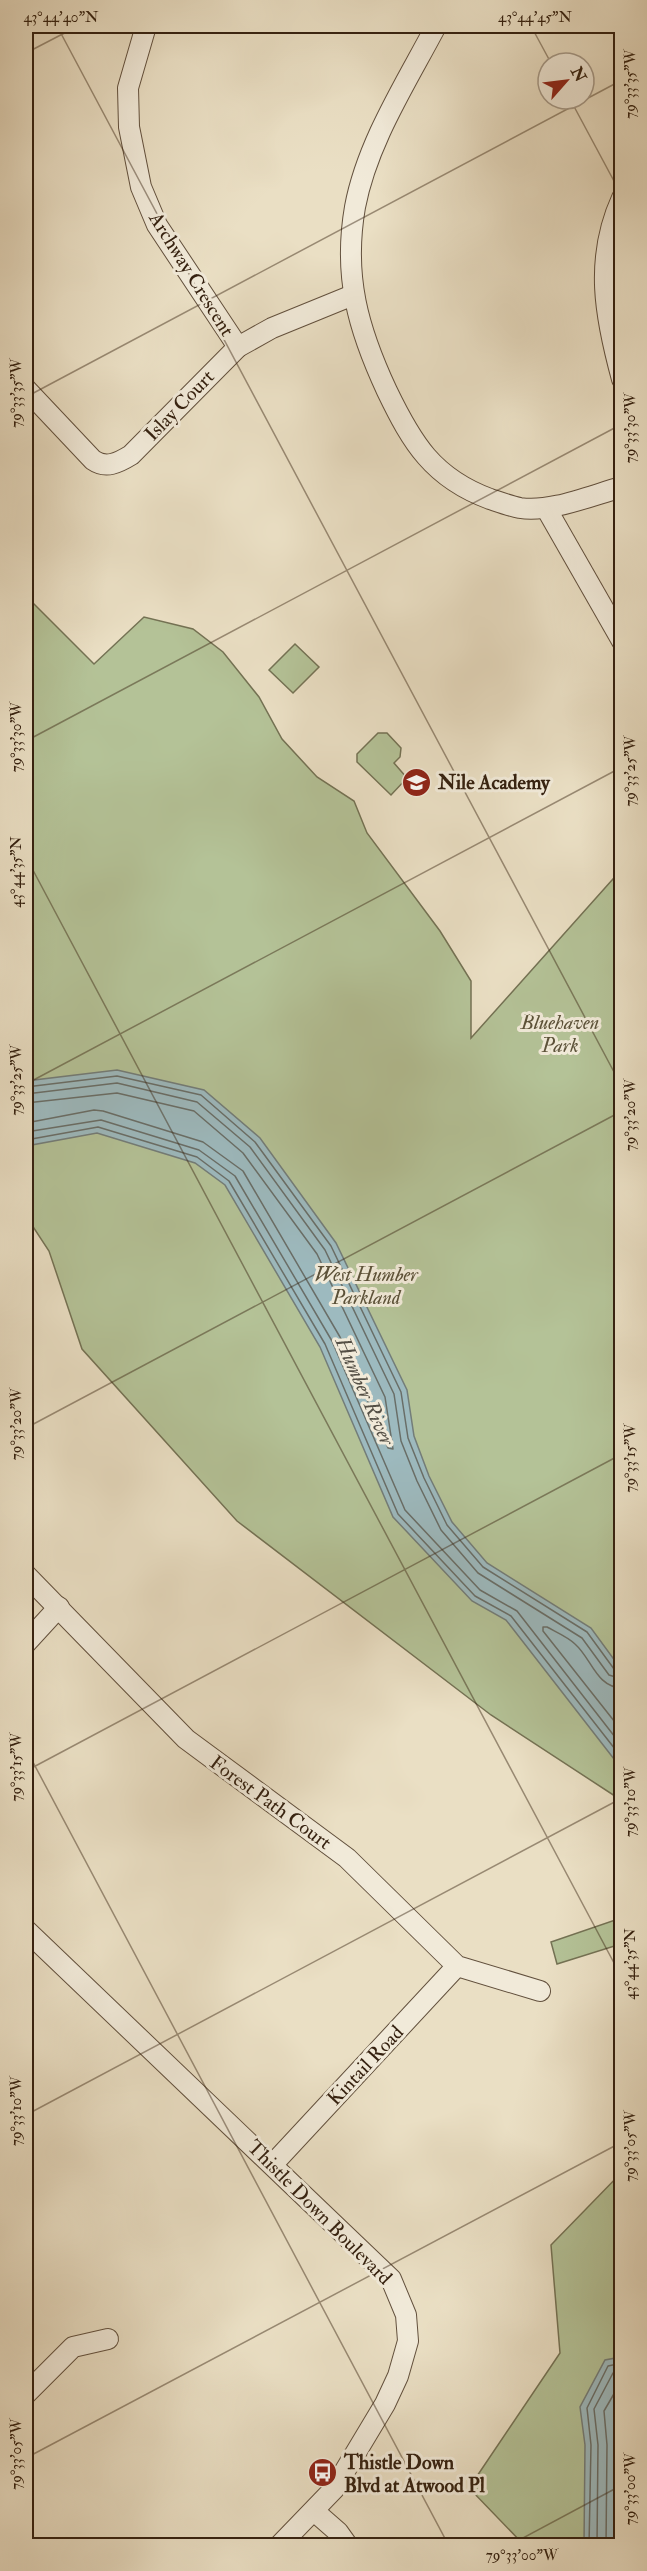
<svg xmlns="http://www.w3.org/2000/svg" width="647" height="2571" viewBox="0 0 647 2571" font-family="'IM FELL Double Pica',serif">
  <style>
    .green { fill: #b4c297; stroke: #747254; stroke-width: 1.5 }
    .water { fill: #9dbabf; stroke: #737d79; stroke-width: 1.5 }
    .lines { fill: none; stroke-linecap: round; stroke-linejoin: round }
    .shore { stroke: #696e68; stroke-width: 1.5 }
    .minor-casing { stroke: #62503d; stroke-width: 22 }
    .minor { stroke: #f1ead9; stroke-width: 20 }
    .ticks { fill: none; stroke: #352110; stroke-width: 1.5; stroke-opacity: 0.45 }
    .labels { text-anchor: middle; stroke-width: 6; stroke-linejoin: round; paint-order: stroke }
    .street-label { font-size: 20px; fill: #352110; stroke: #f1ead9 }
    .poi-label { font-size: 20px; font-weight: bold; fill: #352110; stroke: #f1ead9; text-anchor: start }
    .park-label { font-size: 20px; font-style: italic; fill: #5b5138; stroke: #f1ead9 }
    .water-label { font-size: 21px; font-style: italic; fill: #544f45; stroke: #f1ead9 }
    .neatline { fill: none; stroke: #352110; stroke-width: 2 }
    .ticks-label { font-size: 15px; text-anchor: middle; fill: #352110 }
  </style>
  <rect width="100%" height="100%" fill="#eadfc4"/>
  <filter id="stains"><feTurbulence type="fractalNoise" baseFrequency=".00333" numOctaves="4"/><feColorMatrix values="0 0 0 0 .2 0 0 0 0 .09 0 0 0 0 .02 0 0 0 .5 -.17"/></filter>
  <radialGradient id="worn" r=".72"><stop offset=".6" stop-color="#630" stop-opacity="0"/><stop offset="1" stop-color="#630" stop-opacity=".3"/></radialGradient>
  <g class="green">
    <path d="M 26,596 L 94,664 L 144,617 L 193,629 L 223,652 L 259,697 L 282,739 L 317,777 L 354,801 L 367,833 L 440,931 L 471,981 L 471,1038 L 621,870 L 621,1800 L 491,1715 L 237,1521 L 82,1349 L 49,1251 L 26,1216 Z"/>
    <path d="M 295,644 L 319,667 L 293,693 L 269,670 Z"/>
    <path d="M 378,733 L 387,733 L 401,748 L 400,757 L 394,763 L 407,778 L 391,795 L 357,762 L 357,754 Z"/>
    <path d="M 621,1918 L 621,1944 L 557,1964 L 551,1942 Z"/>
    <path d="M 621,2173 L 621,2545 L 524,2545 L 469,2488 L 560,2353 L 551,2245 Z"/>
  </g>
  <g class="water">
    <path d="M 117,1070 L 204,1090 L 260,1138 L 336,1243 L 407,1390 L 414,1436 L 429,1476 L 452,1522 L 487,1563 L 591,1628 L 621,1669 L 621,1768 L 506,1620 L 472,1601 L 393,1517 L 320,1347 L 225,1185 L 195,1163 L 97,1133 L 26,1146 L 26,1081 Z"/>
    <path d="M 621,2357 L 621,2545 L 584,2545 L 585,2445 L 580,2407 L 605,2360 Z"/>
  </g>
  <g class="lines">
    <g class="shore">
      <path d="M 26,1087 L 117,1076 L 201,1095 L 255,1142 L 331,1246 L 401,1392 L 408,1438 L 424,1478 L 447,1525 L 483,1567 L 587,1632 L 614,1669 L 622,1672"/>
      <path d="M 26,1094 L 117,1083 L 197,1102 L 250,1147 L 325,1250 L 394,1394 L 401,1441 L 417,1481 L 441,1530 L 478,1573 L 582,1638 L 609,1675 L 622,1679"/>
      <path d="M 26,1103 L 117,1093 L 194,1111 L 243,1153 L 317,1254 L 385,1397 L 393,1449 L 388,1448 L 340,1337 L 243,1171 L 203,1142 L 103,1111 L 94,1110 L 26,1123"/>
      <path d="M 26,1132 L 101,1120 L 199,1150 L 235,1176 L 332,1341 L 405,1510 L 480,1590 L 517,1611 L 622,1746"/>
      <path d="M 26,1140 L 98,1127 L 197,1157 L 229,1181 L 325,1344 L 398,1514 L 475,1596 L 511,1616 L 622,1758"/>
      <path d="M 622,1688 C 596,1687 592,1659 575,1644 C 568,1637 556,1632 547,1627 L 543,1627 L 543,1631 L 622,1731"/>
      <path d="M 589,2546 L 591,2445 L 587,2408 L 608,2366 L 622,2363"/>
      <path d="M 597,2546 L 598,2445 L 594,2409 L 613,2373 L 622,2371"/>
      <path d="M 606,2546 L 607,2445 L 604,2411 L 622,2380"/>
    </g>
    <defs>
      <g id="minor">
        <path d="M 146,26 L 128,88 L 129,127 L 141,187 L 157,225 L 238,347"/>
        <path d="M 436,26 C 406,83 367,143 355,207 C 343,276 358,329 387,391 C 412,443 433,478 490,499 C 499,502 510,506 520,508 C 550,513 592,495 622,487"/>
        <path d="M 622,198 C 594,259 605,317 622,379"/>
        <path d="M 26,389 L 93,460 C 106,469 118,463 131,455 L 238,347 L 272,328 L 353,295"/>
        <path d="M 546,508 L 622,641"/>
        <path d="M 26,1575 L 186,1739 L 347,1858 L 457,1966 L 540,1991"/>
        <path d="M 26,1643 L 59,1607"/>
        <path d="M 26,1930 L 391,2279 L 406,2315 L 408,2341 L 398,2376 L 385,2404 L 334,2489 L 279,2546"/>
        <path d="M 273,2164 L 457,1966"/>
        <path d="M 26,2394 L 73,2347 L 108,2339"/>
        <path d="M 314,2511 L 338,2532 L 348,2546"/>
      </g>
    </defs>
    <use href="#minor" class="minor-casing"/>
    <use href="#minor" class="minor"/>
  </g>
  <path class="ticks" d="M 57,26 L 622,1087M 531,26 L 551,63M 26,53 L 78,26M 570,99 L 622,196M 26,397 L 622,80M 26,741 L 622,424M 26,857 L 622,1978M 26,1084 L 622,767M 26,1428 L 622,1111M 26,1749 L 449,2546M 26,1771 L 622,1454M 26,2115 L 622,1798M 26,2458 L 622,2142M 508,2546 L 622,2485"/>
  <defs>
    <symbol id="school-disc" viewBox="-11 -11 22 22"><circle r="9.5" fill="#8f2418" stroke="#f1ead9"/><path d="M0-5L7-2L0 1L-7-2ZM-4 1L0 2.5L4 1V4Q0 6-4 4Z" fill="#fff"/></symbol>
    <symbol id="bus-disc" viewBox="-11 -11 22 22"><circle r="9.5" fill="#8f2418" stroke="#f1ead9"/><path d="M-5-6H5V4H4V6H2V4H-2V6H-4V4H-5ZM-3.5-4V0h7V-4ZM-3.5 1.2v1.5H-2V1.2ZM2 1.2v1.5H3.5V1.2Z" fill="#fff"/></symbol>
  </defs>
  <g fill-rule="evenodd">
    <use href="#school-disc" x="400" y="766" width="33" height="33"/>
    <use href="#bus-disc" x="306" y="2456" width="33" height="33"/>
  </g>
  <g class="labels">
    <g class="street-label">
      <text transform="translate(192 274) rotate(58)" y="7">Archway Crescent</text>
      <text transform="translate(179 405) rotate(-46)" y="7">Islay Court</text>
      <text transform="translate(271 1802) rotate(36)" y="7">Forest Path Court</text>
      <text transform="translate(365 2065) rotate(-47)" y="7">Kintail Road</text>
      <text transform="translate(320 2212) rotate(45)" y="7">Thistle Down Boulevard</text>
    </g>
    <g class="poi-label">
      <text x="438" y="789">Nile Academy</text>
      <text x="344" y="2469">Thistle Down<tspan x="344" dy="23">Blvd at Atwood Pl</tspan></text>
    </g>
    <g class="park-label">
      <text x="560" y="1029">Bluehaven<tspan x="560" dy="23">Park</tspan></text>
      <text x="366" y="1281">West Humber<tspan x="366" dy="23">Parkland</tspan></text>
    </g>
    <g class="water-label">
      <text transform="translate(365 1391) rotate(66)" y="7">Humber River</text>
    </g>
  </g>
  <rect width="647" height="2571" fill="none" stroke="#eadfc4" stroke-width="66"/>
  <g transform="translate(566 81) rotate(62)"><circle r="28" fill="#f1ead9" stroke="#a69a89" stroke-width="1.5"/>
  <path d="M0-4.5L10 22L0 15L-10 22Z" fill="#8f2418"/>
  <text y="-9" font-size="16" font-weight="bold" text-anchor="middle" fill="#352110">N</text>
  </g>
  <rect x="33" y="33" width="581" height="2505" class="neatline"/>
  <g class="ticks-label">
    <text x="61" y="22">43°44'40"N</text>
    <text x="535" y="22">43°44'45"N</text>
    <text transform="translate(630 84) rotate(-90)" y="5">79°33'35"W</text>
    <text transform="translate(16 393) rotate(-90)" y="5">79°33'35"W</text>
    <text transform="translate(630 428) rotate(-90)" y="5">79°33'30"W</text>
    <text transform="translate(16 737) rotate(-90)" y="5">79°33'30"W</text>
    <text transform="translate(630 771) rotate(-90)" y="5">79°33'25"W</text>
    <text transform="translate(16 872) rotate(-90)" y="5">43°44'35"N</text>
    <text transform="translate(16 1080) rotate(-90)" y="5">79°33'25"W</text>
    <text transform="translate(630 1115) rotate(-90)" y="5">79°33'20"W</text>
    <text transform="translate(16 1424) rotate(-90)" y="5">79°33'20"W</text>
    <text transform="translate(630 1458) rotate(-90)" y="5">79°33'15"W</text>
    <text transform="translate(16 1767) rotate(-90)" y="5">79°33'15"W</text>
    <text transform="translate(630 1802) rotate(-90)" y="5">79°33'10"W</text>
    <text transform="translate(630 1964) rotate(-90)" y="5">43°44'35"N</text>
    <text transform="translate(16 2111) rotate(-90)" y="5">79°33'10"W</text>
    <text transform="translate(630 2146) rotate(-90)" y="5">79°33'05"W</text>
    <text transform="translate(16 2454) rotate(-90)" y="5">79°33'05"W</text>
    <text transform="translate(630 2489) rotate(-90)" y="5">79°33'00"W</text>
    <text x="522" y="2560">79°33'00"W</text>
  </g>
  <rect width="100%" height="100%" filter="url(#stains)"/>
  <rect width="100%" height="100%" fill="url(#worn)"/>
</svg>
